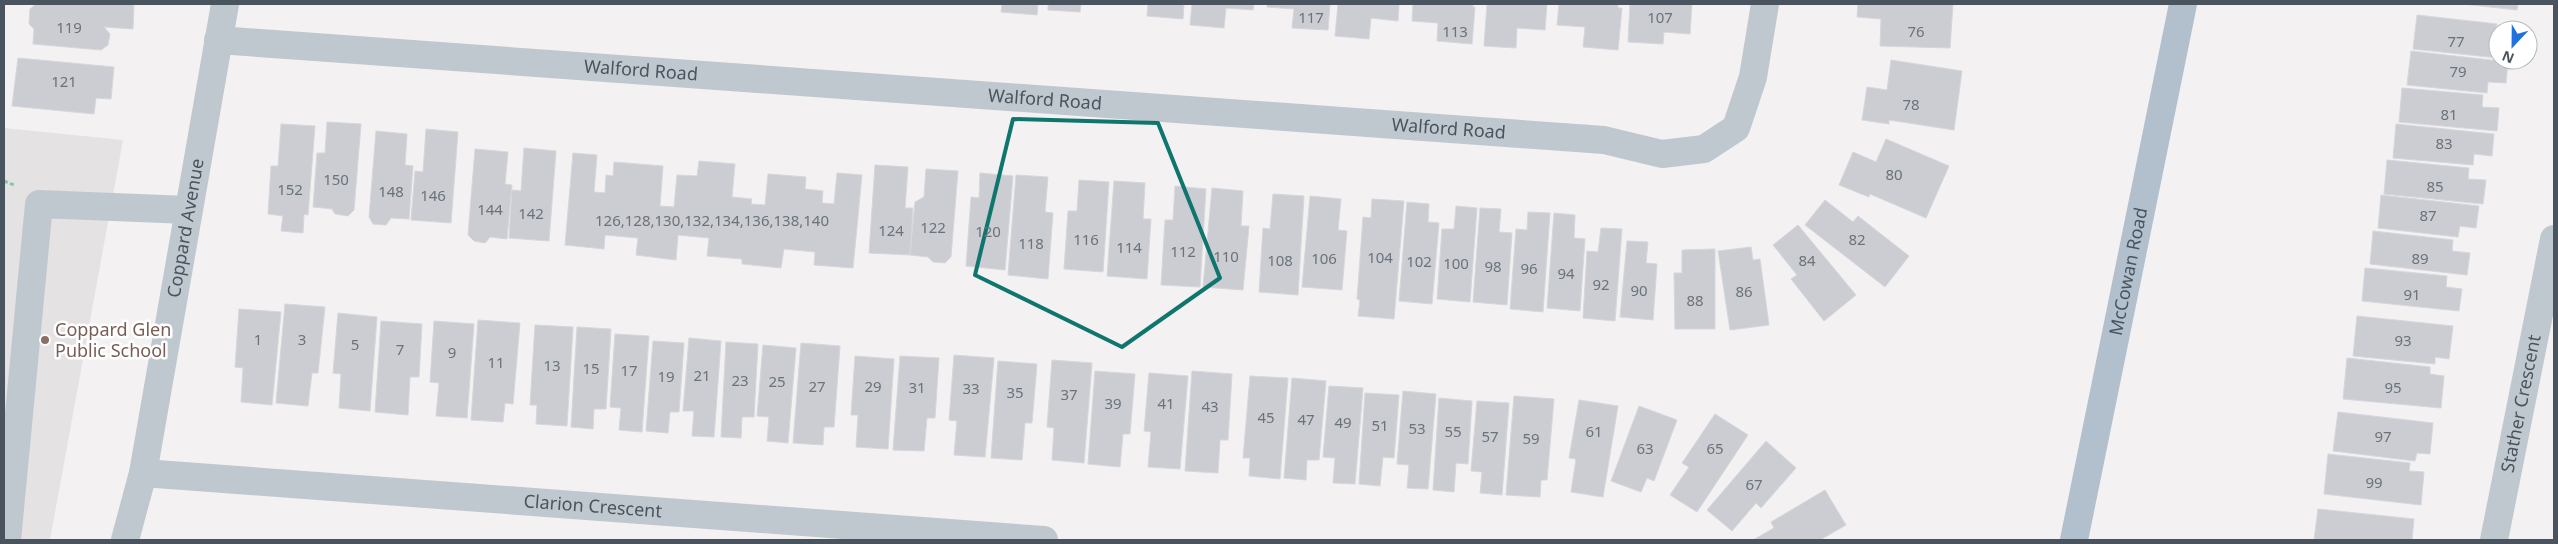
<svg xmlns="http://www.w3.org/2000/svg" width="2558" height="544" viewBox="0 0 2558 544" font-family="'Noto Sans',sans-serif">
  <style>
    .education { fill: #e4e2e3 }
    .building { fill: #cbcdd3; stroke: #d5d7dc }
    .lines { fill: none; stroke-linecap: round; stroke-linejoin: round }
    .path { stroke: #7bcba4; stroke-width: 3; stroke-dasharray: 4 2.5; stroke-linecap: butt }
    .minor { stroke: #bfc8cf; stroke-width: 28 }
    .major { stroke: #b2c0ce; stroke-width: 28 }
    .marked { fill: none; stroke: #0f766e; stroke-width: 4; stroke-linejoin: round }
    .education-dot { fill: #8d6e63; stroke: #fff; stroke-width: 2 }
    .labels { text-anchor: middle; stroke-width: 5; stroke-linejoin: round; paint-order: stroke }
    .number-label { font-size: 15px; fill: #6a727b }
    .street-label { font-size: 18px; fill: #49545e; stroke: #fff }
    .education-label { font-size: 18px; fill: #785e54; stroke: #fff; text-anchor: start }
  </style>
  <rect width="100%" height="100%" fill="#f3f1f1"/>
  <path class="education" d="M 4,128 L 123,140 L 50,540 L 4,540 Z"/>
  <g class="building">
    <path d="M 36,4 L 134,4 L 133,29 L 104,27 L 110,34 L 108,45 L 101,50 L 33,44 L 34,29 L 29,24 L 30,9 Z"/>
    <path d="M 1002,4 L 1038,4 L 1037,15 L 1001,12 Z"/>
    <path d="M 1048,4 L 1081,4 L 1080,12 L 1048,10 Z"/>
    <path d="M 1148,4 L 1184,4 L 1183,19 L 1147,16 Z"/>
    <path d="M 1192,4 L 1254,4 L 1253,10 L 1226,8 L 1224,28 L 1190,25 Z"/>
    <path d="M 1267,4 L 1330,4 L 1328,30 L 1292,28 L 1294,9 L 1267,7 Z"/>
    <path d="M 1338,4 L 1399,4 L 1398,21 L 1371,18 L 1369,39 L 1335,36 Z"/>
    <path d="M 1413,4 L 1473,4 L 1473,7 L 1475,7 L 1472,44 L 1437,41 L 1438,23 L 1412,21 Z"/>
    <path d="M 1487,4 L 1547,4 L 1545,30 L 1517,28 L 1516,48 L 1484,46 Z"/>
    <path d="M 1559,4 L 1618,4 L 1618,8 L 1622,8 L 1618,50 L 1583,47 L 1585,27 L 1557,25 Z"/>
    <path d="M 1630,4 L 1692,4 L 1690,34 L 1664,32 L 1663,44 L 1628,42 Z"/>
    <path d="M 1858,4 L 1953,4 L 1950,48 L 1880,46 L 1881,19 L 1857,17 Z"/>
    <path d="M 2463,4 L 2518,4 L 2517,10 Z"/>
    <path d="M 2417,15 L 2497,24 L 2495,35 L 2498,35 L 2498,58 L 2413,49 Z"/>
    <path d="M 2411,51 L 2508,62 L 2506,83 L 2488,82 L 2487,93 L 2407,85 Z"/>
    <path d="M 18,58 L 114,67 L 111,99 L 96,98 L 94,114 L 12,106 Z"/>
    <path d="M 1891,60 L 1962,71 L 1954,130 L 1889,120 L 1889,124 L 1862,120 L 1867,87 L 1887,90 Z"/>
    <path d="M 2402,88 L 2483,95 L 2482,107 L 2499,108 L 2497,131 L 2399,122 Z"/>
    <path d="M 327,122 L 361,124 L 354,210 L 348,216 L 335,214 L 332,209 L 313,207 L 317,153 L 325,153 Z"/>
    <path d="M 281,124 L 315,126 L 308,215 L 304,214 L 303,233 L 281,231 L 283,216 L 268,214 L 271,166 L 278,166 Z"/>
    <path d="M 2396,124 L 2494,134 L 2492,156 L 2474,154 L 2473,165 L 2393,158 Z"/>
    <path d="M 426,129 L 458,132 L 451,223 L 411,220 L 415,171 L 423,172 Z"/>
    <path d="M 376,131 L 407,134 L 405,165 L 413,166 L 409,219 L 391,218 L 386,225 L 373,224 L 369,217 Z"/>
    <path d="M 1886,139 L 1949,166 L 1926,218 L 1870,194 L 1869,197 L 1839,185 L 1853,152 L 1876,162 Z"/>
    <path d="M 524,148 L 556,151 L 549,241 L 509,238 L 512,190 L 521,191 Z"/>
    <path d="M 475,149 L 508,152 L 505,184 L 512,185 L 507,239 L 490,237 L 485,243 L 474,241 L 468,235 Z"/>
    <path d="M 573,153 L 597,155 L 594,192 L 605,193 L 606,175 L 613,176 L 614,162 L 663,166 L 660,206 L 674,207 L 677,175 L 697,176 L 699,161 L 735,164 L 732,197 L 752,199 L 751,204 L 765,205 L 768,174 L 806,177 L 805,189 L 823,191 L 822,203 L 834,204 L 837,173 L 862,175 L 853,268 L 814,265 L 815,252 L 784,249 L 781,268 L 742,264 L 742,259 L 707,256 L 709,238 L 678,235 L 676,260 L 636,255 L 638,238 L 605,235 L 604,249 L 565,245 Z"/>
    <path d="M 2387,160 L 2469,168 L 2468,179 L 2486,180 L 2483,204 L 2384,194 Z"/>
    <path d="M 875,165 L 908,167 L 905,208 L 913,208 L 910,255 L 869,253 Z"/>
    <path d="M 926,169 L 958,171 L 951,257 L 945,263 L 933,262 L 928,257 L 910,255 L 915,202 L 924,197 Z"/>
    <path d="M 980,173 L 1013,176 L 1005,270 L 966,266 L 971,197 L 979,198 Z"/>
    <path d="M 1016,175 L 1048,177 L 1045,212 L 1053,213 L 1048,279 L 1008,275 Z"/>
    <path d="M 1079,180 L 1109,182 L 1103,272 L 1064,269 L 1068,211 L 1077,211 Z"/>
    <path d="M 1114,181 L 1145,183 L 1143,219 L 1151,219 L 1147,279 L 1107,276 Z"/>
    <path d="M 1175,186 L 1206,189 L 1200,287 L 1161,285 L 1165,220 L 1173,220 Z"/>
    <path d="M 1212,188 L 1243,191 L 1241,226 L 1249,226 L 1243,290 L 1203,287 Z"/>
    <path d="M 1273,194 L 1304,196 L 1298,295 L 1259,292 L 1263,228 L 1270,229 Z"/>
    <path d="M 2381,195 L 2479,206 L 2476,228 L 2460,226 L 2458,237 L 2378,228 Z"/>
    <path d="M 1310,196 L 1341,199 L 1338,230 L 1347,231 L 1342,290 L 1302,287 Z"/>
    <path d="M 1372,199 L 1404,201 L 1394,319 L 1358,316 L 1360,300 L 1357,299 L 1363,217 L 1371,218 Z"/>
    <path d="M 1825,200 L 1853,222 L 1858,216 L 1909,256 L 1885,287 L 1805,225 Z"/>
    <path d="M 1407,202 L 1429,204 L 1428,222 L 1439,223 L 1432,304 L 1399,301 Z"/>
    <path d="M 1456,206 L 1477,208 L 1470,302 L 1437,299 L 1442,229 L 1454,229 Z"/>
    <path d="M 1480,208 L 1501,209 L 1499,232 L 1512,233 L 1507,305 L 1473,302 Z"/>
    <path d="M 1528,212 L 1550,213 L 1543,312 L 1510,309 L 1516,229 L 1527,230 Z"/>
    <path d="M 1554,213 L 1575,215 L 1574,238 L 1585,239 L 1580,311 L 1547,308 Z"/>
    <path d="M 1798,225 L 1856,295 L 1824,321 L 1791,279 L 1797,275 L 1773,245 Z"/>
    <path d="M 1601,228 L 1622,229 L 1615,321 L 1583,318 L 1587,251 L 1598,252 Z"/>
    <path d="M 2373,231 L 2453,240 L 2452,251 L 2470,253 L 2467,275 L 2370,264 Z"/>
    <path d="M 1627,241 L 1648,242 L 1646,263 L 1657,264 L 1653,320 L 1620,317 Z"/>
    <path d="M 1751,247 L 1753,260 L 1760,259 L 1769,325 L 1730,330 L 1718,251 Z"/>
    <path d="M 1715,249 L 1715,329 L 1675,329 L 1674,273 L 1682,273 L 1682,250 Z"/>
    <path d="M 2365,268 L 2447,276 L 2446,287 L 2462,289 L 2459,311 L 2362,301 Z"/>
    <path d="M 285,304 L 325,307 L 318,373 L 312,373 L 308,406 L 276,403 Z"/>
    <path d="M 239,309 L 281,312 L 272,405 L 241,402 L 243,368 L 235,367 Z"/>
    <path d="M 338,313 L 377,317 L 370,411 L 339,408 L 341,374 L 333,373 Z"/>
    <path d="M 2357,316 L 2453,326 L 2449,359 L 2435,357 L 2435,364 L 2353,356 Z"/>
    <path d="M 478,320 L 520,323 L 513,404 L 505,403 L 503,422 L 471,420 Z"/>
    <path d="M 381,321 L 422,324 L 419,377 L 410,377 L 408,415 L 375,412 Z"/>
    <path d="M 434,321 L 474,324 L 467,418 L 436,416 L 439,383 L 430,382 Z"/>
    <path d="M 535,325 L 573,327 L 567,426 L 536,424 L 537,405 L 530,405 Z"/>
    <path d="M 577,327 L 611,329 L 606,409 L 594,409 L 593,429 L 571,427 Z"/>
    <path d="M 615,334 L 649,336 L 642,432 L 619,430 L 621,408 L 610,407 Z"/>
    <path d="M 689,338 L 721,341 L 714,437 L 692,436 L 694,411 L 683,411 Z"/>
    <path d="M 653,341 L 684,343 L 679,412 L 670,412 L 668,433 L 646,431 Z"/>
    <path d="M 726,342 L 758,344 L 754,417 L 742,417 L 741,438 L 721,437 Z"/>
    <path d="M 801,343 L 840,346 L 834,427 L 824,427 L 823,445 L 793,443 Z"/>
    <path d="M 763,345 L 796,348 L 788,443 L 767,441 L 769,417 L 757,416 Z"/>
    <path d="M 954,355 L 994,358 L 985,457 L 954,455 L 957,421 L 949,420 Z"/>
    <path d="M 855,356 L 894,359 L 888,449 L 856,447 L 858,415 L 851,415 Z"/>
    <path d="M 900,356 L 939,358 L 935,418 L 927,418 L 924,451 L 893,450 Z"/>
    <path d="M 2347,358 L 2430,367 L 2430,374 L 2444,376 L 2441,408 L 2343,399 Z"/>
    <path d="M 1052,360 L 1092,363 L 1084,463 L 1052,460 L 1054,428 L 1047,427 Z"/>
    <path d="M 998,361 L 1037,364 L 1032,423 L 1025,423 L 1022,460 L 991,458 Z"/>
    <path d="M 1095,371 L 1135,374 L 1130,434 L 1123,434 L 1120,467 L 1088,464 Z"/>
    <path d="M 1192,371 L 1232,374 L 1228,440 L 1220,440 L 1218,473 L 1185,471 Z"/>
    <path d="M 1149,373 L 1188,376 L 1180,469 L 1148,467 L 1151,432 L 1144,431 Z"/>
    <path d="M 1250,376 L 1288,378 L 1280,479 L 1249,476 L 1250,458 L 1243,458 Z"/>
    <path d="M 1292,378 L 1326,381 L 1319,460 L 1307,460 L 1306,480 L 1284,478 Z"/>
    <path d="M 1329,386 L 1363,388 L 1355,484 L 1333,483 L 1335,458 L 1323,457 Z"/>
    <path d="M 1403,391 L 1436,394 L 1428,489 L 1407,488 L 1409,465 L 1397,464 Z"/>
    <path d="M 1365,393 L 1399,395 L 1394,458 L 1383,457 L 1380,486 L 1359,484 Z"/>
    <path d="M 1514,396 L 1554,399 L 1547,480 L 1541,480 L 1540,497 L 1506,495 Z"/>
    <path d="M 1439,398 L 1472,401 L 1468,464 L 1456,463 L 1454,492 L 1433,490 Z"/>
    <path d="M 1579,400 L 1618,406 L 1603,497 L 1571,492 L 1576,459 L 1569,458 Z"/>
    <path d="M 1477,401 L 1509,403 L 1502,495 L 1480,493 L 1482,472 L 1471,471 Z"/>
    <path d="M 1639,406 L 1677,420 L 1654,481 L 1647,478 L 1641,492 L 1611,481 Z"/>
    <path d="M 2338,412 L 2433,423 L 2430,454 L 2417,453 L 2415,461 L 2333,451 Z"/>
    <path d="M 1715,414 L 1748,435 L 1697,512 L 1670,495 L 1689,467 L 1682,463 Z"/>
    <path d="M 1766,441 L 1796,468 L 1761,508 L 1756,503 L 1732,531 L 1707,510 Z"/>
    <path d="M 2328,454 L 2410,463 L 2409,471 L 2424,472 L 2421,505 L 2324,494 Z"/>
    <path d="M 1825,490 L 1846,525 L 1820,540 L 1753,540 L 1774,528 L 1771,522 Z"/>
    <path d="M 2318,509 L 2414,519 L 2412,540 L 2314,540 Z"/>
  </g>
  <g class="lines">
    <path class="path" d="M 4,181 L 14,185"/>
    <g class="minor">
      <path id="s1" d="M 218,40 L 1604,140 L 1662,154 L 1704,149 L 1736,128 L 1753,77 L 1765,4"/>
      <path id="s2" d="M 143,473 L 1044,540"/>
      <path d="M 7,540 L 39,204 L 188,210"/>
      <path id="s3" d="M 125,540 L 143,473 L 225,4"/>
      <path id="s4" d="M 2494,540 L 2554,239"/>
    </g>
    <path class="major" id="s5" d="M 2074,540 L 2183,4"/>
  </g>
  <path class="marked" d="M 1013,119 L 1158,123 L 1220,278 L 1122,347 L 975,275 Z"/>
  <circle class="education-dot" cx="45" cy="340" r="5"/>
  <g class="labels">
    <g class="number-label">
      <text x="1311" y="23">117</text>
      <text x="1660" y="23">107</text>
      <text x="69" y="33">119</text>
      <text x="1455" y="37">113</text>
      <text x="1916" y="37">76</text>
      <text x="2456" y="47">77</text>
      <text x="2458" y="77">79</text>
      <text x="64" y="87">121</text>
      <text x="1911" y="110">78</text>
      <text x="2449" y="120">81</text>
      <text x="2444" y="149">83</text>
      <text x="1894" y="180">80</text>
      <text x="336" y="185">150</text>
      <text x="2435" y="192">85</text>
      <text x="290" y="195">152</text>
      <text x="391" y="197">148</text>
      <text x="433" y="201">146</text>
      <text x="490" y="215">144</text>
      <text x="531" y="219">142</text>
      <text x="2428" y="221">87</text>
      <text x="712" y="226">126,128,130,132,134,136,138,140</text>
      <text x="933" y="233">122</text>
      <text x="891" y="236">124</text>
      <text x="988" y="237">120</text>
      <text x="1086" y="245">116</text>
      <text x="1857" y="245">82</text>
      <text x="1031" y="249">118</text>
      <text x="1129" y="253">114</text>
      <text x="1183" y="257">112</text>
      <text x="1226" y="262">110</text>
      <text x="1380" y="263">104</text>
      <text x="1324" y="264">106</text>
      <text x="2420" y="264">89</text>
      <text x="1280" y="266">108</text>
      <text x="1807" y="266">84</text>
      <text x="1419" y="267">102</text>
      <text x="1456" y="269">100</text>
      <text x="1493" y="272">98</text>
      <text x="1529" y="274">96</text>
      <text x="1566" y="279">94</text>
      <text x="1601" y="290">92</text>
      <text x="1639" y="296">90</text>
      <text x="1744" y="297">86</text>
      <text x="2412" y="300">91</text>
      <text x="1695" y="306">88</text>
      <text x="258" y="345">1</text>
      <text x="302" y="345">3</text>
      <text x="2403" y="346">93</text>
      <text x="355" y="350">5</text>
      <text x="400" y="355">7</text>
      <text x="452" y="358">9</text>
      <text x="496" y="368">11</text>
      <text x="552" y="371">13</text>
      <text x="591" y="374">15</text>
      <text x="629" y="376">17</text>
      <text x="702" y="381">21</text>
      <text x="666" y="382">19</text>
      <text x="740" y="386">23</text>
      <text x="777" y="387">25</text>
      <text x="817" y="392">27</text>
      <text x="873" y="392">29</text>
      <text x="917" y="393">31</text>
      <text x="2393" y="393">95</text>
      <text x="971" y="394">33</text>
      <text x="1015" y="398">35</text>
      <text x="1069" y="400">37</text>
      <text x="1113" y="409">39</text>
      <text x="1166" y="409">41</text>
      <text x="1210" y="412">43</text>
      <text x="1266" y="423">45</text>
      <text x="1306" y="425">47</text>
      <text x="1343" y="428">49</text>
      <text x="1380" y="431">51</text>
      <text x="1417" y="434">53</text>
      <text x="1453" y="437">55</text>
      <text x="1594" y="437">61</text>
      <text x="1490" y="442">57</text>
      <text x="2383" y="442">97</text>
      <text x="1531" y="444">59</text>
      <text x="1645" y="454">63</text>
      <text x="1715" y="454">65</text>
      <text x="2374" y="488">99</text>
      <text x="1754" y="490">67</text>
    </g>
    <g class="street-label">
      <text dy="6" stroke="none"><textPath href="#s1" startOffset="424">Walford Road</textPath></text>
      <text dy="6" stroke="none"><textPath href="#s1" startOffset="829">Walford Road</textPath></text>
      <text dy="6" stroke="none"><textPath href="#s1" startOffset="1234">Walford Road</textPath></text>
      <text dy="6" stroke="none"><textPath href="#s3" startOffset="318">Coppard Avenue</textPath></text>
      <text dy="6" stroke="none"><textPath href="#s5" startOffset="274">McCowan Road</textPath></text>
      <text dy="6" stroke="none"><textPath href="#s4" startOffset="139">Stather Crescent</textPath></text>
      <text dy="6" stroke="none"><textPath href="#s2" startOffset="451">Clarion Crescent</textPath></text>
    </g>
    <g class="education-label">
      <text x="55" y="336">Coppard Glen<tspan x="55" dy="21">Public School</tspan></text>
    </g>
  </g>
  <rect width="2558" height="544" fill="none" stroke="#49545e" stroke-width="10"/>
  <g transform="translate(2513 45) rotate(202)"><circle r="24" fill="#ffffff" stroke="#b6bbbf"/>
  <path d="M0-4L9 19L0 12L-9 19Z" fill="#2172de"/>
  <text y="-8" font-size="14" font-weight="bold" text-anchor="middle" fill="#49545e">N</text>
  </g>
</svg>
